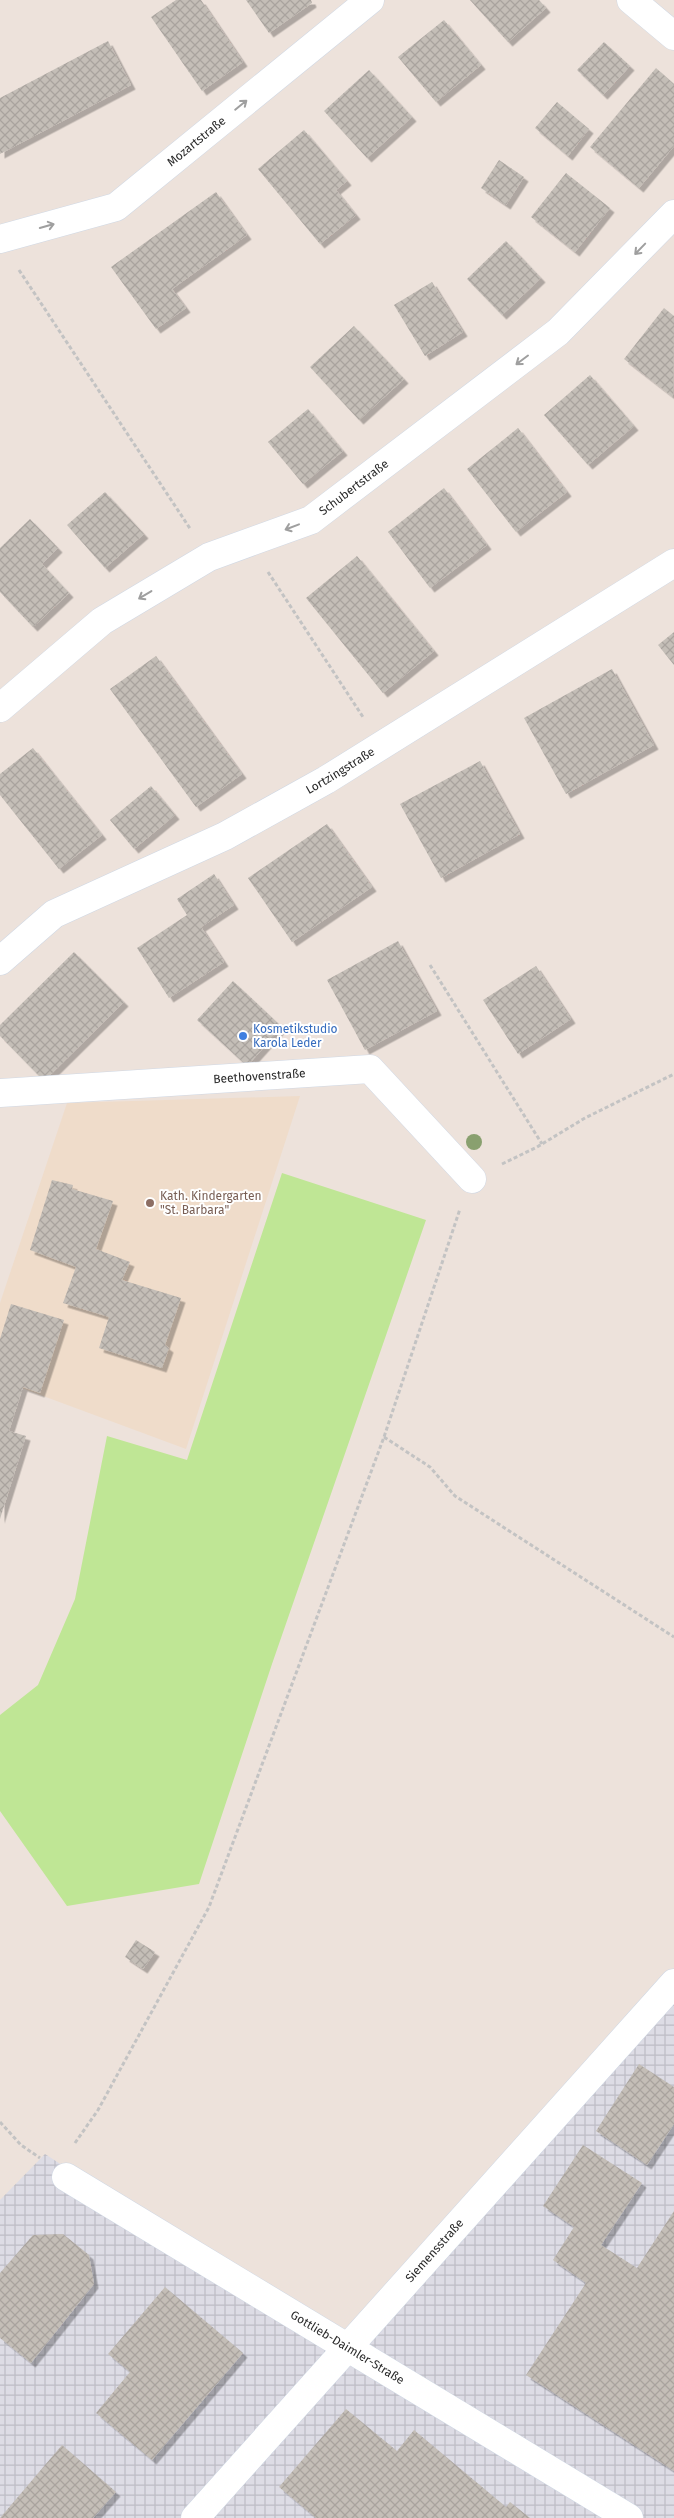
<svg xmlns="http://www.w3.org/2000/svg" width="674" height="2518" viewBox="0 0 674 2518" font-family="'Fira Sans',sans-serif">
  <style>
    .industrial { fill: url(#industrial-grid) }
    .education { fill: #efdcca }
    .green { fill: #bfe695 }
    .building { fill: url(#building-cross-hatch); filter: url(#shadow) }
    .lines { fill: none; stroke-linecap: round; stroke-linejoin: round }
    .minor-casing { stroke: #d0d8e4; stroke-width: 29 }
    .path { stroke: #c3c3c3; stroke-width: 3; stroke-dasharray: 4 2.5; stroke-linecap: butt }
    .minor { stroke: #fff; stroke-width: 28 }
    .tree { fill: #89a06f }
    .oneway { stroke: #9f9f9f }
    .shop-dot { fill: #3f7fe0; stroke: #fff; stroke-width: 2 }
    .education-dot { fill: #8d6e63; stroke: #fff; stroke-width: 2 }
    .labels { text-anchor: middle; stroke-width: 4; stroke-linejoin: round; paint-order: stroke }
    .street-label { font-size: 12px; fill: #2a2a2a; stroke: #fff }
    .shop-label { font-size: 12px; fill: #366cbe; stroke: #fff; text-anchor: start }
    .education-label { font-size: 12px; fill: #785e54; stroke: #fff; text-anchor: start }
  </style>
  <defs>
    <pattern id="industrial-grid" width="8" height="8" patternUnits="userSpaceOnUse" patternTransform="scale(1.25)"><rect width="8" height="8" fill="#dddce5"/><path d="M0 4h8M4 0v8" fill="none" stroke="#bebdc5"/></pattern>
    <pattern id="building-cross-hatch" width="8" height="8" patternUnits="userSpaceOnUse" patternTransform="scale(1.25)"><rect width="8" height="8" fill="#c4beb7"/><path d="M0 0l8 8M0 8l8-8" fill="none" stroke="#a9a39e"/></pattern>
    <filter id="shadow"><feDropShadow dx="4.5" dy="4.5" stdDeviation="0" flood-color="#0004"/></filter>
  </defs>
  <rect width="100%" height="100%" fill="#ede2db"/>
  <path class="industrial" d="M 674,1979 L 674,2518 L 0,2518 L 0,2200 L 45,2154 L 346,2349 Z"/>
  <path class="education" d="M 300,1096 L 186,1449 L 0,1380 L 0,1303 L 67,1103 Z"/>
  <path class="green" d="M 282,1173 L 426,1220 L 272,1664 L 199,1884 L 67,1906 L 0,1811 L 0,1715 L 38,1685 L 75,1599 L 107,1436 L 187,1460 Z"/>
  <g class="building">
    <path d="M 176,0 L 201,0 L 243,62 L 202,91 L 151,17 Z"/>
    <path d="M 246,0 L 311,0 L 312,3 L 269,33 Z"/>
    <path d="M 470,0 L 539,0 L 546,8 L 508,42 Z"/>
    <path d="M 444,20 L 481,65 L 436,102 L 398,57 Z"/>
    <path d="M 108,41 L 131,85 L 0,154 L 0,98 Z"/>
    <path d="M 604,42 L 630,66 L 603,95 L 577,70 Z"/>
    <path d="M 656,68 L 674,84 L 674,146 L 639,188 L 590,147 Z"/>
    <path d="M 369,70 L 412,117 L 367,158 L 324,111 Z"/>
    <path d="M 557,102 L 589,129 L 568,156 L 535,128 Z"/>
    <path d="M 304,130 L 347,181 L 336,190 L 356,215 L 320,244 L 258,169 Z"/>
    <path d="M 499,160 L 524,177 L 506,205 L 481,188 Z"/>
    <path d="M 566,173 L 610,208 L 575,252 L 531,217 Z"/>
    <path d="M 216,192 L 247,235 L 172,289 L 186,308 L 156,329 L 111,267 Z"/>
    <path d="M 506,241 L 541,278 L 502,315 L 467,279 Z"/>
    <path d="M 432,282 L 463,332 L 425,356 L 394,305 Z"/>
    <path d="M 664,308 L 674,316 L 673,397 L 624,359 Z"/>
    <path d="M 354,326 L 404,379 L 359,420 L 310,367 Z"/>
    <path d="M 590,375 L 634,426 L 588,465 L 544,415 Z"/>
    <path d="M 308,409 L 343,451 L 303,484 L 268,442 Z"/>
    <path d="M 518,428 L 567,492 L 516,532 L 467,469 Z"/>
    <path d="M 444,488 L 487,545 L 430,588 L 388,532 Z"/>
    <path d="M 105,492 L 144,534 L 105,568 L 67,525 Z"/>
    <path d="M 30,519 L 58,548 L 42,564 L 69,593 L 33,627 L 0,592 L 0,548 Z"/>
    <path d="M 357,556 L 434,651 L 383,693 L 306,598 Z"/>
    <path d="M 674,632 L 674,665 L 658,645 Z"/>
    <path d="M 156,656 L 242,774 L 196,807 L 110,689 Z"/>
    <path d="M 612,669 L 654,745 L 566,794 L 524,718 Z"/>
    <path d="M 33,748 L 102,835 L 59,869 L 0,795 L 0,774 Z"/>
    <path d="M 480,761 L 520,834 L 441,878 L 400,804 Z"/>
    <path d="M 151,786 L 175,815 L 134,849 L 110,820 Z"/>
    <path d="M 327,824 L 372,887 L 292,942 L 248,878 Z"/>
    <path d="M 214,874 L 234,905 L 201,927 L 224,962 L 169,998 L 137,948 L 187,915 L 177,899 Z"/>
    <path d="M 398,941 L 437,1011 L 365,1050 L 327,980 Z"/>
    <path d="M 74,952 L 124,1002 L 44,1081 L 0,1036 L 0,1025 Z"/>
    <path d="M 536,966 L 571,1019 L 518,1054 L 483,1000 Z"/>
    <path d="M 233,981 L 282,1027 L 247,1066 L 197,1020 Z"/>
    <path d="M 52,1180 L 73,1185 L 72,1189 L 113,1201 L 96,1249 L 130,1262 L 122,1280 L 181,1298 L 165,1345 L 169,1348 L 162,1368 L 99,1348 L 109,1317 L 63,1303 L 76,1267 L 30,1250 Z"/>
    <path d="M 11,1304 L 64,1320 L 40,1393 L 23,1387 L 9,1431 L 26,1436 L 0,1519 L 0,1339 Z"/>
    <path d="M 136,1940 L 155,1952 L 143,1969 L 125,1957 Z"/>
    <path d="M 639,2064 L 674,2087 L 674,2124 L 647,2165 L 596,2131 Z"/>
    <path d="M 583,2145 L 642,2183 L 601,2245 L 637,2268 L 674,2211 L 674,2471 L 526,2375 L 586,2283 L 553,2260 L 574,2227 L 543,2206 Z"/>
    <path d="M 63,2234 L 89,2255 L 94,2284 L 31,2363 L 0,2338 L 0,2273 L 33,2235 Z"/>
    <path d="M 165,2287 L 243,2353 L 152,2460 L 96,2413 L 130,2372 L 108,2354 Z"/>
    <path d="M 346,2409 L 397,2451 L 414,2430 L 506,2507 L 510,2502 L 530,2518 L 316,2518 L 279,2487 Z"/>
    <path d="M 62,2445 L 116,2492 L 93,2518 L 0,2518 Z"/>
  </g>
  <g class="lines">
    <defs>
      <g id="minor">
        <path d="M 631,0 L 674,36"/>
        <path id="s1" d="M 0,239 L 116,207 L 370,0"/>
        <path id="s2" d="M 0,708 L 102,621 L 209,557 L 311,520 L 558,332 L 674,214"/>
        <path id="s3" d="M 0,961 L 54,914 L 225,836 L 326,780 L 674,563"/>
        <path id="s4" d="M 0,1093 L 370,1069 L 472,1179"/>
        <path id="s5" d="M 66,2177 L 629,2518"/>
        <path id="s6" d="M 195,2518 L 674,1983"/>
      </g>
    </defs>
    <use href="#minor" class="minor-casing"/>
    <g class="path">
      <path d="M 19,270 L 191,530"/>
      <path d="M 268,572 L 363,717"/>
      <path d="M 430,965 L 542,1144"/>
      <path d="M 502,1164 L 537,1147 L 585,1118 L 674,1074"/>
      <path d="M 384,1437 L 430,1467 L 455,1496 L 674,1637"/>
      <path d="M 0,2122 L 21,2145 L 40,2158"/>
      <path d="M 75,2143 L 98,2110 L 209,1907 L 384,1437 L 460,1209"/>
    </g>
    <use href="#minor" class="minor"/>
  </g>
  <circle class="tree" cx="474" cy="1142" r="8"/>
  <defs><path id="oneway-shaft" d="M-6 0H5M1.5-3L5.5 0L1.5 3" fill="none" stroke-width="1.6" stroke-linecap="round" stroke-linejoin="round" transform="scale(1.25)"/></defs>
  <g class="oneway">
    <use href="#oneway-shaft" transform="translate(241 105) rotate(-39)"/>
    <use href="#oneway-shaft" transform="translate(47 226) rotate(-16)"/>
    <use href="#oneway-shaft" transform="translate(640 249) rotate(134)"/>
    <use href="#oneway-shaft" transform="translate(522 360) rotate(143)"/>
    <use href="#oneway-shaft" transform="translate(292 527) rotate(159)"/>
    <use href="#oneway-shaft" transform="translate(145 595) rotate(149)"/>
  </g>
  <circle class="shop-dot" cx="243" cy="1036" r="5"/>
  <circle class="education-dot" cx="150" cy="1203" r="5"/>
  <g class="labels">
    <g class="street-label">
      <text dy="4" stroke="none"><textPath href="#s1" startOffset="224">Mozartstraße</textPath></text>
      <text dy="4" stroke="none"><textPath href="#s2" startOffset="421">Schubertstraße</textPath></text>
      <text dy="4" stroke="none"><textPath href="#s3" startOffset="392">Lortzingstraße</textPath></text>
      <text dy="4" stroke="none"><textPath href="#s4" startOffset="260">Beethovenstraße</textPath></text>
      <text dy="4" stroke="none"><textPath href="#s6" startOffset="359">Siemensstraße</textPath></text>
      <text dy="4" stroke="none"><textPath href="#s5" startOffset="329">Gottlieb-Daimler-Straße</textPath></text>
    </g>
    <g class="shop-label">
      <text x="253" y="1033">Kosmetikstudio<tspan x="253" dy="14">Karola Leder</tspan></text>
    </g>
    <g class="education-label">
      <text x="160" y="1200">Kath. Kindergarten<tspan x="160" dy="14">"St. Barbara"</tspan></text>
    </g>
  </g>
</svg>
